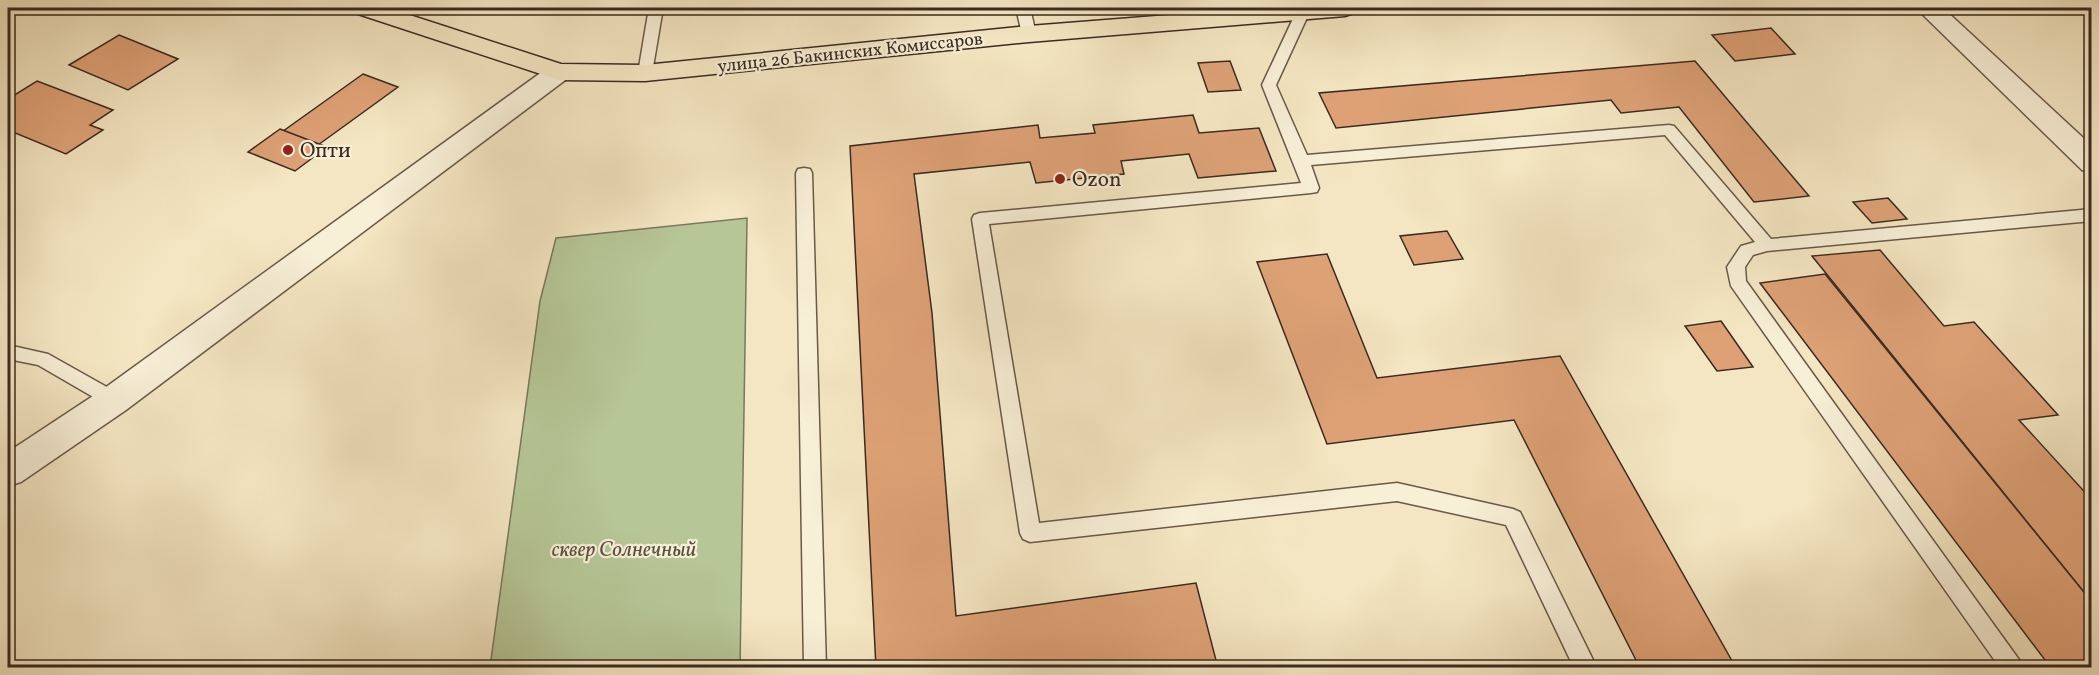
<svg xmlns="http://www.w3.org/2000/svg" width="2099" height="675" viewBox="0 0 2099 675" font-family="Vollkorn,serif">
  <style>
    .green { fill: #b6c697; stroke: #78785c; stroke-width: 1.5 }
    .building { fill: #dea176; stroke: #392a22; stroke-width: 1.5 }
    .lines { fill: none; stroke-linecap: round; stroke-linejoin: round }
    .service-casing { stroke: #68594a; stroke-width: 3 }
    .minor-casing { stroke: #68594a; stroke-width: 3 }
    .primary-casing { stroke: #392a22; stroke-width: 3 }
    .service { fill: #f8efd7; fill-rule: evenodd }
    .minor { fill: #f8efd7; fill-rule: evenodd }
    .primary { fill: #f4e6c2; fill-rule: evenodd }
    .poi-dot { fill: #8f2418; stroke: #f8efd7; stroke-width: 2 }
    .labels { text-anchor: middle; stroke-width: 4.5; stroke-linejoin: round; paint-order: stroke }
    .far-street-label { font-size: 18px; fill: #392a22; stroke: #f8efd7 }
    .poi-label { font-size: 21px; fill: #392a22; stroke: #f8efd7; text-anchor: start }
    .park-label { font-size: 21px; font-style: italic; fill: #58513f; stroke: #f8efd7 }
  </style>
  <rect width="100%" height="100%" fill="#f4e6c2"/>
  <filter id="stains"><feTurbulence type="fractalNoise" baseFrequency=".00333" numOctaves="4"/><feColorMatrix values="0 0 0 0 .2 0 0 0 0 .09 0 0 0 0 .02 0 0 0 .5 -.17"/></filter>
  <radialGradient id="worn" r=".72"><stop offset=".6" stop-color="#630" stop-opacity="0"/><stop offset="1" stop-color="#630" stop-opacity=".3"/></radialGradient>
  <path class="green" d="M 747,218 L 740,667 L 490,667 L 540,301 L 556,238 Z"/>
  <g class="building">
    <path d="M 1771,28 L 1795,54 L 1735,61 L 1712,35 Z"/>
    <path d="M 119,35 L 178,59 L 128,90 L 69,65 Z"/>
    <path d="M 1230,61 L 1241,90 L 1208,92 L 1198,63 Z"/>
    <path d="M 1695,61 L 1809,196 L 1754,202 L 1679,107 L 1621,113 L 1611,100 L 1336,128 L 1319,93 Z"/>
    <path d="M 363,74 L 398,87 L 307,153 L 272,139 Z"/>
    <path d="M 37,81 L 113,110 L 90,125 L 103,130 L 66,154 L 8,130 L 8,99 Z"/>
    <path d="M 1193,115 L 1199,133 L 1259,128 L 1276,171 L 1198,178 L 1189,154 L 1121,161 L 1124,174 L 1036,183 L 1030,162 L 914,174 L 932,313 L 956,616 L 1196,583 L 1218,668 L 876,668 L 850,146 L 1038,125 L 1040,138 L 1095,133 L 1093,125 Z"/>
    <path d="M 280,129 L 327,147 L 295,171 L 248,152 Z"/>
    <path d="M 1888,198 L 1907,219 L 1872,223 L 1853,202 Z"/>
    <path d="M 1447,231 L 1463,259 L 1414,265 L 1400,236 Z"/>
    <path d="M 1880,250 L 1944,326 L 1974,322 L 2058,415 L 2019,420 L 2092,500 L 2092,602 L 1812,256 Z"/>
    <path d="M 1327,254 L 1377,378 L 1560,356 L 1736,668 L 1640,668 L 1514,420 L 1327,444 L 1257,262 Z"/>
    <path d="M 1825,274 L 2092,602 L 2092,668 L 2051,668 L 1760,283 Z"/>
    <path d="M 1721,321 L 1753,367 L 1717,371 L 1685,326 Z"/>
  </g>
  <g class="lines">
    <defs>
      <g id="service">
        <path d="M 649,8 L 663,8 L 652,73 L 645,78 L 638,73 Z"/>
        <path d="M 1016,8 L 1030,8 L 1036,34 L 1034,37 L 1029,38 L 1022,34 Z"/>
        <path d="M 1298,8 L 1308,8 L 1310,11 L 1276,85 L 1307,155 L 1669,125 L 1674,126 L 1771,239 L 2092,209 L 2092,221 L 1767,251 L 1753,255 L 1745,267 L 1746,281 L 2025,668 L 2000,668 L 1731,286 L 1727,267 L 1741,246 L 1755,242 L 1665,135 L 1311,165 L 1319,188 L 1317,192 L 1311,193 L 989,224 L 1039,523 L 1397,483 L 1513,509 L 1520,512 L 1597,668 L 1574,668 L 1506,525 L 1397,501 L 1030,542 L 1023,539 L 1020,533 L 972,219 L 974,215 L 980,213 L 1301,183 L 1262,85 Z"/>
        <path d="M 804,168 L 810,169 L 812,173 L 826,668 L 804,668 L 796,173 L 798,169 Z"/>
        <path d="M 8,345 L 48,354 L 121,395 L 123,400 L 121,405 L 114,408 L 107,405 L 38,365 L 8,359 Z"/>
      </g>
      <g id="minor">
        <path d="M 1916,8 L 1943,8 L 2092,146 L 2092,173 L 2082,170 Z"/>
        <path d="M 559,64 L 568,66 L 572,72 L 568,78 L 126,410 L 21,482 L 8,486 L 8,452 L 102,390 L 550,66 Z"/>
      </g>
      <path id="primary" d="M 351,8 L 388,8 L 561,64 L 645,65 L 1029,26 L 1259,8 L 1358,8 L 1354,13 L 1345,16 L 1029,42 L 645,81 L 559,80 L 355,13 Z"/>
    </defs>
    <use href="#service" class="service-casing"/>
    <use href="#minor" class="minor-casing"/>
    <use href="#primary" class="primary-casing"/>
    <use href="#service" class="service"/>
    <use href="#minor" class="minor"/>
    <use href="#primary" class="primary"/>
  </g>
  <g class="poi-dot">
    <circle cx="288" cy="150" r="6"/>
    <circle cx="1060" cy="179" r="6"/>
  </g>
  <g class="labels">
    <g class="far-street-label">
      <text transform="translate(850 52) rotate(-6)" y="6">улица 26 Бакинских Комиссаров</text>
    </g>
    <g class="poi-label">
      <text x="300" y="157">Опти</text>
      <text x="1072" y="186">Ozon</text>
    </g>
    <g class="park-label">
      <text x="624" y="556">сквер Солнечный</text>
    </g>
  </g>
  <rect width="2099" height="675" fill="none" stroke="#f4e6c2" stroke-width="30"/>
  <rect x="9" y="9" width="2081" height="657" fill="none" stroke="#392a22" stroke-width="3"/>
  <rect x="15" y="15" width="2069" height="645" fill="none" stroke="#392a22" stroke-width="1.5"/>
  <rect width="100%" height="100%" filter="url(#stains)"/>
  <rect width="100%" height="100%" fill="url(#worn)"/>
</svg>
